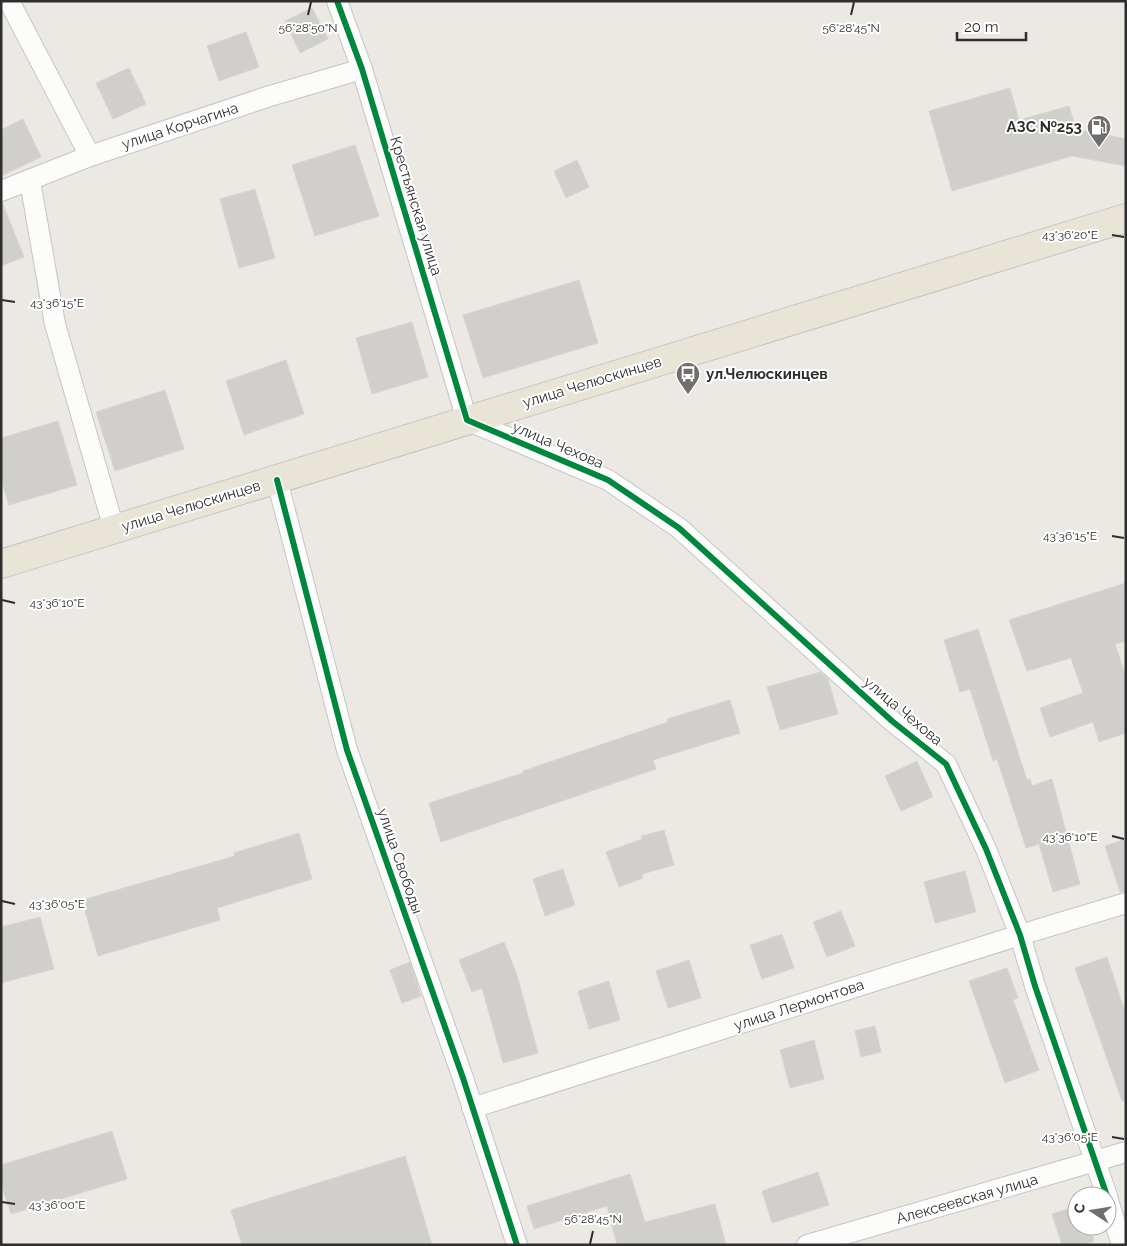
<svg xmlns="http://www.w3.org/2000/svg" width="1127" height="1246" viewBox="0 0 1127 1246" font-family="Raleway,sans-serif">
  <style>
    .building { fill: #d1cfcb; stroke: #d7d5d0 }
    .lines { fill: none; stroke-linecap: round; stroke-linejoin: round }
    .minor-casing { stroke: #c5c5c5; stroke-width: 22 }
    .primary-casing { stroke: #c6c5c4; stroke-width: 30 }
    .minor { stroke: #fcfcfb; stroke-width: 20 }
    .primary { stroke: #e8e4d6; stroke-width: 28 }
    .cycleway-casing { stroke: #fff; stroke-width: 9 }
    .cycleway { stroke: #00873e; stroke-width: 6 }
    .ticks { fill: none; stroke: #2e2e2e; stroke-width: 2 }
    .labels { text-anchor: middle; stroke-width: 4; stroke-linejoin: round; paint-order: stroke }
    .street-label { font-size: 15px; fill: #2e2e2e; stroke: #fff }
    .poi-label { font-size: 15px; font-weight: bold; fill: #2e2e2e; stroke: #fff; text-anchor: end }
    .ticks-label { font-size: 12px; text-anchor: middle; fill: #2e2e2e; stroke: #fff; stroke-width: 4; stroke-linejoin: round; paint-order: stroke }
  </style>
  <rect width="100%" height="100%" fill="#ece9e4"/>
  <g class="building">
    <path d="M 312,8 L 328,39 L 300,53 L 285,21 Z"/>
    <path d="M 246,32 L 259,67 L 219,81 L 207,46 Z"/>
    <path d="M 129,68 L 146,104 L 113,119 L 96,83 Z"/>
    <path d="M 1010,88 L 1019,120 L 1069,106 L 1076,129 L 1126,139 L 1126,166 L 1072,156 L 952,191 L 929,111 Z"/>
    <path d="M 23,119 L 41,157 L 1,176 L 1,130 Z"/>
    <path d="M 355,145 L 379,216 L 315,236 L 292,165 Z"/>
    <path d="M 577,160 L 589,187 L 566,198 L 554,171 Z"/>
    <path d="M 255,189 L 275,258 L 239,268 L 220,199 Z"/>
    <path d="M 2,202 L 24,257 L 1,266 L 1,203 Z"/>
    <path d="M 579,280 L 598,343 L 483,378 L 463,315 Z"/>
    <path d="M 412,322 L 428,377 L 372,394 L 356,338 Z"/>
    <path d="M 286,360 L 304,414 L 244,435 L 226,381 Z"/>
    <path d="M 165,390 L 184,449 L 115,471 L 96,412 Z"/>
    <path d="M 58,421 L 77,485 L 9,505 L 1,479 L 1,438 Z"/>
    <path d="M 1126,583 L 1126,641 L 1115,644 L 1126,677 L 1126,733 L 1099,742 L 1093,722 L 1050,737 L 1040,708 L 1083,693 L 1071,658 L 1027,671 L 1009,620 Z"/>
    <path d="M 978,629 L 1027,780 L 1030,779 L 1032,786 L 1052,779 L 1080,884 L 1053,892 L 1039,844 L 1026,848 L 997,759 L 993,761 L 970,689 L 960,692 L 944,640 Z"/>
    <path d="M 820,672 L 828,679 L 838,714 L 780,730 L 767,687 Z"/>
    <path d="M 730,700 L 740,733 L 653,760 L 656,769 L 441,842 L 429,803 L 523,773 L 523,771 L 668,722 L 667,719 Z"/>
    <path d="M 917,761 L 933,797 L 901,811 L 885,776 Z"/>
    <path d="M 664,830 L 674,865 L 642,874 L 643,878 L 619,887 L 606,852 L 642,839 L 641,836 Z"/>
    <path d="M 299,833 L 312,879 L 217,908 L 220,920 L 98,956 L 82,900 L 235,856 L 234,853 Z"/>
    <path d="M 1126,839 L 1126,891 L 1120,892 L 1105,846 Z"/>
    <path d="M 563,869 L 575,905 L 545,916 L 533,879 Z"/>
    <path d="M 965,871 L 976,912 L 935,923 L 924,882 Z"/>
    <path d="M 841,911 L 855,946 L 827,957 L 813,922 Z"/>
    <path d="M 40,917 L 54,969 L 1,983 L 1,927 Z"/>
    <path d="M 782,934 L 794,968 L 762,979 L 750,945 Z"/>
    <path d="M 504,942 L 517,975 L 538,1053 L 503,1063 L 482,988 L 472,992 L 459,960 Z"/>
    <path d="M 1107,957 L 1126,1015 L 1126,1100 L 1122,1101 L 1075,968 Z"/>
    <path d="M 689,960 L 701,998 L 668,1008 L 656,971 Z"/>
    <path d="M 410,962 L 421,996 L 402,1003 L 390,970 Z"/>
    <path d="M 1007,968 L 1018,998 L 1013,1000 L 1039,1070 L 1005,1083 L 969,981 Z"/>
    <path d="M 609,981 L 620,1020 L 589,1029 L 578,991 Z"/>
    <path d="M 875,1026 L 881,1052 L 861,1057 L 855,1031 Z"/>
    <path d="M 814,1040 L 824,1079 L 790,1088 L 780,1050 Z"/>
    <path d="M 112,1131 L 127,1179 L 11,1214 L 1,1184 L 1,1165 Z"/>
    <path d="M 405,1156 L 432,1245 L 242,1245 L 231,1210 Z"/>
    <path d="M 818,1172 L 829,1205 L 772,1223 L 762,1191 Z"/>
    <path d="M 630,1174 L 645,1222 L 715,1204 L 726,1245 L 617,1245 L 607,1206 L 534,1229 L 527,1206 Z"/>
    <path d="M 1077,1206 L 1077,1226 L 1090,1226 L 1094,1241 L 1082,1245 L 1062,1245 L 1052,1214 Z"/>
  </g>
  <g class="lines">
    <defs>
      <g id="minor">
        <path d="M 9,1 L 90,156"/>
        <path d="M 337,1 L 362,69 L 467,420 L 608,480 L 679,528 L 892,721 L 946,764 L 986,849 L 1020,935 L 1035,986 L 1107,1196"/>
        <path d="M 30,181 L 55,324 L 114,529"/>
        <path d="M 1,191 L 90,156 L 270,96 L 362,69"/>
        <path d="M 277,480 L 347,750 L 463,1078 L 517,1245"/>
        <path d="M 472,1108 L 1020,935 L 1126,903"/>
        <path d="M 1107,1197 L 1122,1245"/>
        <path d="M 807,1245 L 1126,1152"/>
      </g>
      <path id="primary" d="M 1,564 L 1126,218"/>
    </defs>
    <use href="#minor" class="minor-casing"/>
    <use href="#primary" class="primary-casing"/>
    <use href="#minor" class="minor"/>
    <use href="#primary" class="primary"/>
    <defs>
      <g id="cycleway">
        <path d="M 337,1 L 362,69 L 467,420 L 608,480 L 679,528 L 892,721 L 946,764 L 986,849 L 1020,935 L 1035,986 L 1107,1196"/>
        <path d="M 277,480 L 347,750 L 463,1078 L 517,1245"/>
      </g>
    </defs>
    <use href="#cycleway" class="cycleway-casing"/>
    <use href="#cycleway" class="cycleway"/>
  </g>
  <path class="ticks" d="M 308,15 L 311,2M 851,15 L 854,2M 1112,235 L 1124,237M 2,300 L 15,302M 1112,536 L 1124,538M 2,600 L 15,603M 1112,836 L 1124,839M 2,901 L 15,904M 1112,1137 L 1124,1139M 2,1202 L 15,1204M 590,1244 L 593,1231"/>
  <defs>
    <symbol id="fuel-pin" viewBox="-11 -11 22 30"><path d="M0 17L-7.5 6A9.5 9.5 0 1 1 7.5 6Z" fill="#706f6e" stroke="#fff"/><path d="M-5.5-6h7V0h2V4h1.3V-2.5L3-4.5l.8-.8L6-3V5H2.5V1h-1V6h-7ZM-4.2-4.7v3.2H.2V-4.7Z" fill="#fff"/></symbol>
    <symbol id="bus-pin" viewBox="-11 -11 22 30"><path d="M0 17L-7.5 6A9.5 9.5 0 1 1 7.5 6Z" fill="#706f6e" stroke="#fff"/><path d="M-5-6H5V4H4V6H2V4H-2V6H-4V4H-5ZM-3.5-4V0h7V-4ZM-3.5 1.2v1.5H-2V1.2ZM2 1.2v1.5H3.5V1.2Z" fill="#fff"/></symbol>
  </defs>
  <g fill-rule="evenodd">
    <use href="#fuel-pin" x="1085" y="113" width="28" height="38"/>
    <use href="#bus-pin" x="674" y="360" width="28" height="38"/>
  </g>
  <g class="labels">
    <g class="street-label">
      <text transform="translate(180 126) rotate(-18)" y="5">улица Корчагина</text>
      <text transform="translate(416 206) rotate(73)" y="5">Крестьянская улица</text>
      <text transform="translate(592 382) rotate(-17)" y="5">улица Челюскинцев</text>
      <text transform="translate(558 445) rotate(23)" y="5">улица Чехова</text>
      <text transform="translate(191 506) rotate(-17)" y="5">улица Челюскинцев</text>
      <text transform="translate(903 711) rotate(40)" y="5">улица Чехова</text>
      <text transform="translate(400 861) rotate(71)" y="5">улица Свободы</text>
      <text transform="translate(799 1005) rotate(-18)" y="5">улица Лермонтова</text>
      <text transform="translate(967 1199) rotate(-16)" y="5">Алексеевская улица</text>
    </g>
    <g class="poi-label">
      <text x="1082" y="132">АЗС №253</text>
      <text x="706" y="379" text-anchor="start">ул.Челюскинцев</text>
    </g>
  </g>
  <g class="ticks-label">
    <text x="308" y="32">56°28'50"N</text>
    <text x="851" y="32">56°28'45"N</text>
    <text x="1070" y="239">43°36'20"E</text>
    <text x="57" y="307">43°36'15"E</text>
    <text x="1070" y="540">43°36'15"E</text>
    <text x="57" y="607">43°36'10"E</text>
    <text x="1070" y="841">43°36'10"E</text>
    <text x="57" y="908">43°36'05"E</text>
    <text x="1070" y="1141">43°36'05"E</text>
    <text x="57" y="1209">43°36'00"E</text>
    <text x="593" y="1223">56°28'45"N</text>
  </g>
  <rect width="1127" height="1246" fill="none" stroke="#2e2e2e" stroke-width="5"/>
  <g transform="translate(1092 1211) rotate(282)"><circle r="24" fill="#ffffff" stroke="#ababab"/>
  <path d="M0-4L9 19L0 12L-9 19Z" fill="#706f6e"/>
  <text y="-8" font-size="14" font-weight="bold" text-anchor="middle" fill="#2e2e2e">С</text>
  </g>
  <path d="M957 32v8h69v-8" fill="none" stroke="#2e2e2e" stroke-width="2.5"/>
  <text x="964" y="32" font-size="15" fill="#2e2e2e" stroke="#ffffff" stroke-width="4" paint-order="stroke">20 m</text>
</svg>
